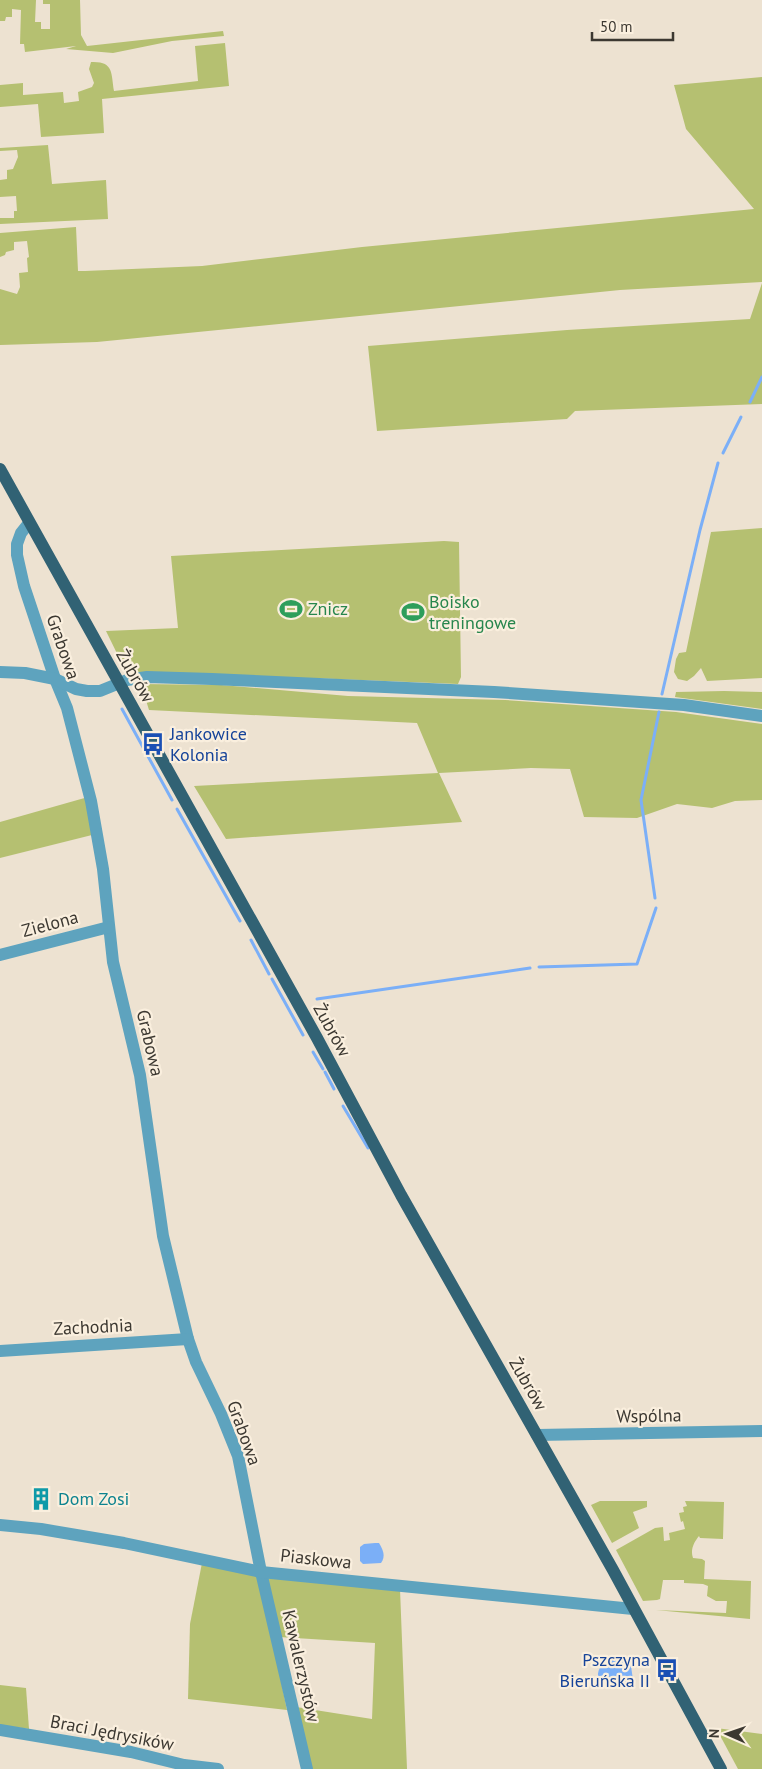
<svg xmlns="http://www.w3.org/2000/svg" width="762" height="1769" viewBox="0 0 762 1769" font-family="'PT Sans',sans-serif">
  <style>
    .green { fill: #b5c071 }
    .water { fill: #7baff7 }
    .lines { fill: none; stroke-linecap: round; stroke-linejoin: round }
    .stream { stroke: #7baff7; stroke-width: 3 }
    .minor { stroke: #5ea3be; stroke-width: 12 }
    .major { stroke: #316274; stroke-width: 12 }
    .labels { text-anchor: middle; stroke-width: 4.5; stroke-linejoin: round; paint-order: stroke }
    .leisure-label { font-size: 18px; fill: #27864d; stroke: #faefde; text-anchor: start }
    .street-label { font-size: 18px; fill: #3c3831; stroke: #faefde }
    .transit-label { font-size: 18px; fill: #164399; stroke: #faefde; text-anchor: start }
    .culture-label { font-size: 18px; fill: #0d838f; stroke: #faefde; text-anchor: start }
  </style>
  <rect width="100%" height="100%" fill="#ede2d1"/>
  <g class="green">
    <path d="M 0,0 L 36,0 L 35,22 L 41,22 L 41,29 L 50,29 L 50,4 L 43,4 L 43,0 L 80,0 L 81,35 L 87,46 L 223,31 L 224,36 L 172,41 L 113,53 L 66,49 L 76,46 L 25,52 L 24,44 L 20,44 L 21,10 L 12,9 L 12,17 L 6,17 L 5,21 L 0,21 Z"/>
    <path d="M 225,43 L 229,86 L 102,99 L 104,133 L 41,137 L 38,104 L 0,107 L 0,85 L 23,83 L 23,95 L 63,92 L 64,103 L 79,101 L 78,92 L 92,87 L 94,83 L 89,69 L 91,62 C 114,61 111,73 114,91 L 198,81 L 195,46 Z"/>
    <path d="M 762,77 L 762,282 L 620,290 L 97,342 L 0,345 L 0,289 L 17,294 L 20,287 L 19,273 L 28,272 L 27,258 L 29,257 L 27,241 L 14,242 L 14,250 L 6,252 L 5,255 L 0,257 L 0,233 L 76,227 L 78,271 L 85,271 L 202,266 L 362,247 L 754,209 L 686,129 L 674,85 Z"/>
    <path d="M 48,145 L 52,184 L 106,180 L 108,219 L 0,224 L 0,218 L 14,218 L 14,211 L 17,211 L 16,196 L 0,197 L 0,180 L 7,179 L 7,170 L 13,169 L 18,157 L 17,150 L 0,151 L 0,148 Z"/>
    <path d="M 762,283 L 762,404 L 575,411 L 567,419 L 377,431 L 368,346 L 567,330 L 750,319 Z"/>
    <path d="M 762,528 L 762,678 L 707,681 L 701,668 L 694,676 L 687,681 L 678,679 L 674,672 L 676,659 L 679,653 L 686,652 L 711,532 Z"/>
    <path d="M 444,541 L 459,542 L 461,677 L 458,684 L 312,678 L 129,678 L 106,631 L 178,628 L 171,556 Z"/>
    <path d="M 141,684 L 221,685 L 348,696 L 505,700 L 676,712 L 762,724 L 762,800 L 735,801 L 712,808 L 677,804 L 637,818 L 584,817 L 570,769 L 531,768 L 439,773 L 462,822 L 226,839 L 194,786 L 438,773 L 417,723 L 149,710 Z"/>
    <path d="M 724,691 L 762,692 L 762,709 L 675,697 L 676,692 Z"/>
    <path d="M 88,797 L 96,834 L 0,858 L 0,822 Z"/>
    <path d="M 600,1501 L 647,1501 L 647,1507 L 633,1512 L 639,1528 L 612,1543 L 591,1505 Z"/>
    <path d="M 685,1501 L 724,1502 L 723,1539 L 700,1538 L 699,1536 C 694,1542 690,1550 693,1558 L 702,1559 L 705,1561 L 704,1579 L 751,1581 L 750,1619 L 656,1610 L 726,1613 L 727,1601 L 716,1601 L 707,1596 L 708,1586 L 703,1584 L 684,1583 L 684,1580 L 663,1580 L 660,1599 L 657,1600 L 643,1601 L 616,1550 L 655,1528 L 663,1527 L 664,1541 L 670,1540 L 669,1533 L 685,1529 L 683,1521 L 681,1522 L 679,1513 L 684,1512 L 683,1507 L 687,1506 Z"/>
    <path d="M 202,1563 L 259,1575 L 287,1710 L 188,1699 L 190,1624 Z"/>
    <path d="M 265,1576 L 400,1589 L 407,1769 L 310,1769 L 296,1707 L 372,1719 L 375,1643 L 279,1637 Z"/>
    <path d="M 0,1685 L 26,1688 L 29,1729 L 0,1725 Z"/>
    <path d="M 716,1728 L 762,1734 L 762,1769 L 738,1769 Z"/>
  </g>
  <g class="water">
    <path d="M 375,1543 L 379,1543 C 383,1550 386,1556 381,1563 L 363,1564 L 360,1561 L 360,1547 L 364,1544 Z"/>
    <path d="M 613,1660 L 623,1661 L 631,1666 L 633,1680 L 628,1686 C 619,1690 604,1686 598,1677 C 597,1667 604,1662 613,1660 Z"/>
  </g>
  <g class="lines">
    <g class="stream">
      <path d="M 750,402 L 762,377"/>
      <path d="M 723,453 L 741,417"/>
      <path d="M 662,694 L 700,530 L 718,463"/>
      <path d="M 122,709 L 172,800"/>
      <path d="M 177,809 L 240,921"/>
      <path d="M 655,898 L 641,800 L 659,712"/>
      <path d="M 251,940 L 269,974"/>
      <path d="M 539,967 L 637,964 L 656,908"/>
      <path d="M 272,979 L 303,1035"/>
      <path d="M 317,999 L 530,968"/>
      <path d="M 313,1052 L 323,1069"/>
      <path d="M 325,1072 L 334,1089"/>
      <path d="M 343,1106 L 368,1148"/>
    </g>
    <g class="minor">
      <path d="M 29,523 L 21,533 L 17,544 L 17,555 L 24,586 L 55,679 L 67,708 L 91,801 L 103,869 L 113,962 L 140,1075 L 163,1236 L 188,1339 L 196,1362 L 221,1414 L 238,1456 L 261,1572 L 307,1769"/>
      <path d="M 0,672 L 25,673 L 55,679 L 76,689 L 87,691 L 100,691 L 127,680 L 147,677 L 212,679 L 494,692 L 684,705 L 762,716"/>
      <path d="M 0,955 L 109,927"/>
      <path d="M 0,1351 L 188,1339"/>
      <path d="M 537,1435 L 762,1431"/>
      <path d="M 0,1525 L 41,1529 L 124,1543 L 261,1572 L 633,1609"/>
      <path d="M 0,1730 L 131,1752 L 184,1765 L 218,1769"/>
    </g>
    <path class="major" d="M 0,469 L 317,1038 L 401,1195 L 613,1570 L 721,1769"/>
  </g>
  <defs>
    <symbol id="stadium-bare" viewBox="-9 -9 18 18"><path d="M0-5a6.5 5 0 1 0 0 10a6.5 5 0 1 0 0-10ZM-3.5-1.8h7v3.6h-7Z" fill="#2e9e5b" stroke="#faefde" stroke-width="2.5" paint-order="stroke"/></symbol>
    <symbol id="bus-bare" viewBox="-9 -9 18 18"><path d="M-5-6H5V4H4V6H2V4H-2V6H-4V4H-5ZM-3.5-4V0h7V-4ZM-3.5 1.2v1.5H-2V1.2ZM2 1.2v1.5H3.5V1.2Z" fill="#1a4fb4" stroke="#faefde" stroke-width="2.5" paint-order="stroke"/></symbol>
    <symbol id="building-bare" viewBox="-9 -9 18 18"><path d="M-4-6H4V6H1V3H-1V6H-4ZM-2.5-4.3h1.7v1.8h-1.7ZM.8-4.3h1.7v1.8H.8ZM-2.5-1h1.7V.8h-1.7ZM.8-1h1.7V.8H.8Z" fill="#0f9aa8" stroke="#faefde" stroke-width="2.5" paint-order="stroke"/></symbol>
  </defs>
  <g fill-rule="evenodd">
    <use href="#stadium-bare" x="275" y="593" width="32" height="32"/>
    <use href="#stadium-bare" x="397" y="596" width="32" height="32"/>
    <use href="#bus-bare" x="137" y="728" width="32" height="32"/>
    <use href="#building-bare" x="25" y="1483" width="32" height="32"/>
    <use href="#bus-bare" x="651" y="1654" width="32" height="32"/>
  </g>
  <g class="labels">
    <g class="leisure-label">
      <text x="429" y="608">Boisko<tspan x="429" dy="21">treningowe</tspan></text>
      <text x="308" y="615">Znicz</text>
    </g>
    <g class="street-label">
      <text transform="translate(63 647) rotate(71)" y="6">Grabowa</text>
      <text transform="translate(135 676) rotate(60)" y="6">Żubrów</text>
      <text transform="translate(50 924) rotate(-15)" y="6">Zielona</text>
      <text transform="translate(332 1030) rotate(61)" y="6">Żubrów</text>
      <text transform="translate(150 1043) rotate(77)" y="6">Grabowa</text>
      <text transform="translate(93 1327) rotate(-3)" y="6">Zachodnia</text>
      <text transform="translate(528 1384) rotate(60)" y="6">Żubrów</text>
      <text transform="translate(649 1416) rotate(-1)" y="6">Wspólna</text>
      <text transform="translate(244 1433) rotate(70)" y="6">Grabowa</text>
      <text transform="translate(316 1559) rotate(6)" y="6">Piaskowa</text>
      <text transform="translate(301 1666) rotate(77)" y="6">Kawalerzystów</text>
      <text transform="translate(112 1733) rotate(11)" y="6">Braci Jędrysików</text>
    </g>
    <g class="transit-label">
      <text x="170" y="740">Jankowice<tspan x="170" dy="21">Kolonia</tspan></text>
      <text x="650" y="1666" text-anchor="end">Pszczyna<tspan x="650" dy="21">Bieruńska II</tspan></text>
    </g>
    <g class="culture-label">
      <text x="58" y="1505">Dom Zosi</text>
    </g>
  </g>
  <g transform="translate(727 1734) rotate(272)" stroke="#faefde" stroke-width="4" paint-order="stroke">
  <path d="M0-4L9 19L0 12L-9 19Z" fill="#3c3831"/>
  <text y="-8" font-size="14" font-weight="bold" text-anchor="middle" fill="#3c3831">N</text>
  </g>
  <path d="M592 32v8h81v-8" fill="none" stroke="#3c3831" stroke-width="2.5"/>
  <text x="600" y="32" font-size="15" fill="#3c3831" stroke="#faefde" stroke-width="4" paint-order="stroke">50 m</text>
</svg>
